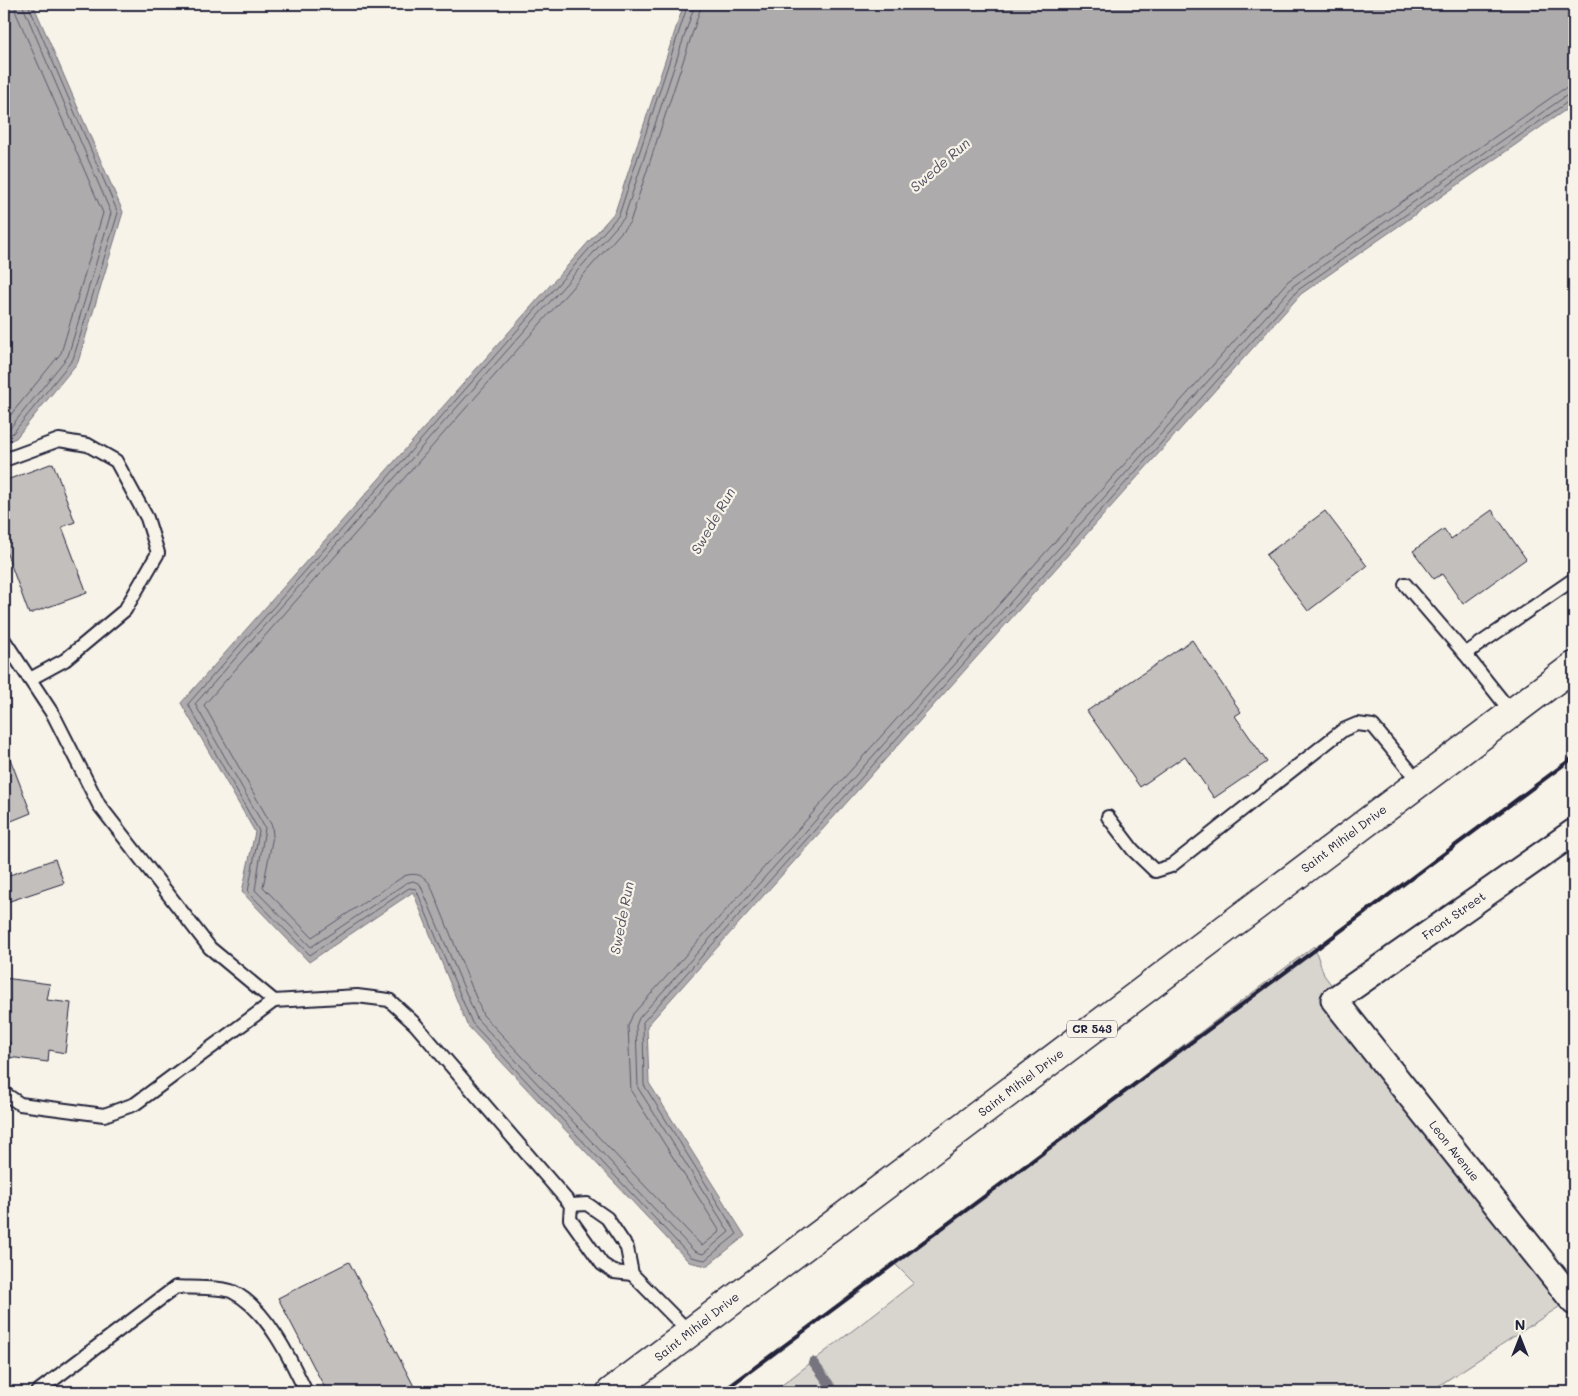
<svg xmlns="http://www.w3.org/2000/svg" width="1578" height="1396" viewBox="0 0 1578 1396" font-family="Mali,sans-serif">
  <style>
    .green { fill: #d8d5cf; stroke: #7d7c85 }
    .water { fill: #aeabad; stroke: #76747f }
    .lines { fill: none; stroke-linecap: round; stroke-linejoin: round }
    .shore { stroke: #5a5969; stroke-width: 1 }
    .stream { stroke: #76747f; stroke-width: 9 }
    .building { fill: #c2bfbd; stroke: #22223b }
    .service-casing { stroke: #22223b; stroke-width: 16 }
    .minor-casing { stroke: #22223b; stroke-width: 29 }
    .primary-casing { stroke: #22223b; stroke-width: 31 }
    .service { stroke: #f7f3e8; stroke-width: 12 }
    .minor { stroke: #f7f3e8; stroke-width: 25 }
    .primary { stroke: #f7f3e8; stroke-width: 28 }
    .rail { stroke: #22223b; stroke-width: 4 }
    .labels { text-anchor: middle; stroke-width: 4.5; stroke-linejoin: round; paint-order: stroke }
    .shield { fill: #f7f3e8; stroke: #62616f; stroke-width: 1 }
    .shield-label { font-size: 11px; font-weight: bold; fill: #22223b }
    .street-label { font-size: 12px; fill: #22223b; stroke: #f7f3e8 }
    .water-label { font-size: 14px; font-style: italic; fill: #535263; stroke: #f7f3e8 }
  </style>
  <rect width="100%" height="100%" fill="#f7f3e8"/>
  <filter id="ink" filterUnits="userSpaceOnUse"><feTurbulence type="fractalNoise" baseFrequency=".02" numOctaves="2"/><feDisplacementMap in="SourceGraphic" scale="10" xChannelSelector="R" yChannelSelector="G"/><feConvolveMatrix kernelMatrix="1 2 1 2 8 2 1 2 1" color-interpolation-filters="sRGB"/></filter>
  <g filter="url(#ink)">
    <path class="green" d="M 1314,946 L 1324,975 L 1568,1301 L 1429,1392 L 773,1392 L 914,1283 L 895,1264 Z"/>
    <g class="water">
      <path d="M 4,4 L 33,4 L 123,212 L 78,362 L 16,438 L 4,443 Z"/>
      <path d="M 684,4 L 1574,4 L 1574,104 L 1301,294 L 647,1026 L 649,1083 L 745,1236 L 707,1266 L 689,1262 L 467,1025 L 413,892 L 309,962 L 242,892 L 255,832 L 181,703 L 615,212 Z"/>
    </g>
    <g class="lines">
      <g class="shore">
        <path d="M 688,4 L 619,215 L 188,704 L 259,831 L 248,892 L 310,955 L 409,888 L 416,889 L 472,1023 L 691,1257 L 705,1260 L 737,1234 L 644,1085 L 643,1022 L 1298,290 L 1569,101 L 1574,100"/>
        <path d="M 695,4 L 624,218 L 195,704 L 265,828 L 255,890 L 311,947 L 406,883 L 413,881 L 420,884 L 477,1019 L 694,1251 L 703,1254 L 729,1232 L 638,1088 L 636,1026 L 639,1018 L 1293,286 L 1566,96 L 1574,93"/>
        <path d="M 702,4 L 630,222 L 204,705 L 272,826 L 273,836 L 263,887 L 312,937 L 404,876 C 416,872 425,875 431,886 L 483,1015 L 702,1246 L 718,1233 L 719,1230 L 631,1091 L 628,1026 L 633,1014 L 1288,281 L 1562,90 L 1574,86"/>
        <path d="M 4,423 L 61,353 L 103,213 L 16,13 L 15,4"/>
        <path d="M 4,431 L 10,428 L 68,356 L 111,213 L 22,4"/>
        <path d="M 4,437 L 13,433 L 73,359 L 118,213 L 28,4"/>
      </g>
      <path class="stream" d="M 813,1362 L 835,1392"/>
    </g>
    <g class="building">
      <path d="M 53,463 L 75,522 L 62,527 L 87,593 L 29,614 L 4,546 L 4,481 Z"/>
      <path d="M 1492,510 L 1526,559 L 1463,604 L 1442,574 L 1434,579 L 1413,551 L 1444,529 L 1451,539 Z"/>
      <path d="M 1325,511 L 1367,566 L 1308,611 L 1266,555 Z"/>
      <path d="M 1192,640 L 1241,712 L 1235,716 L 1267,762 L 1214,798 L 1185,756 L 1140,787 L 1087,711 Z"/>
      <path d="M 4,743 L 31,813 L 4,824 Z"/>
      <path d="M 55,859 L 64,883 L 4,903 L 4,877 Z"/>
      <path d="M 4,978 L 50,984 L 47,1000 L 71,1003 L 65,1053 L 49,1050 L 48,1062 L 8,1057 L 10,1042 L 4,1041 Z"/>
      <path d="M 349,1262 L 417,1392 L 327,1392 L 278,1298 Z"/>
    </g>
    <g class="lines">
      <defs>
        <g id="service">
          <path d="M 4,460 L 59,440 L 88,445 L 116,461 L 147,518 L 158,553 L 125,610 L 65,660 L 30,679"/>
          <path d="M 1405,584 L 1465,654"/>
          <path d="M 4,640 L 54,716 L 99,805 L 210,948 L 274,1001 L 357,996 L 389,1000 L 415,1024 L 571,1205 L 570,1219 L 602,1264 L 614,1272 L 632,1274"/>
          <path d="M 1512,713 L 1465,654 L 1574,579"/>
          <path d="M 1108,817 L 1133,850 L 1155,871 L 1171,866 L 1343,730 L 1357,724 L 1373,726 L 1419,782"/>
          <path d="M 4,1093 L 20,1104 L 104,1115 L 135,1104 L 274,1001"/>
          <path d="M 571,1205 L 587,1204 L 607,1218 L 627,1248 L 632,1274 L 690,1333"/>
          <path d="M 37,1392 L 176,1287 C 188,1288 224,1287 233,1292 C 266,1308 291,1360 306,1392"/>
        </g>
        <path id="minor" d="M 1574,832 L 1334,1000 L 1574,1302"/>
        <path id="primary" d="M 611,1392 L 1574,666"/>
      </defs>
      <use href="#service" class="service-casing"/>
      <use href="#minor" class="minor-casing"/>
      <use href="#primary" class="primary-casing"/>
      <use href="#service" class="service"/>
      <use href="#minor" class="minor"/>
      <use href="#primary" class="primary"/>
      <path class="rail" d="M 722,1392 L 1574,757"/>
    </g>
  </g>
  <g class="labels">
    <rect class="shield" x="1067" y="1020.5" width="50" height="17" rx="4"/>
    <g class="shield-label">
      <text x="1092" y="1033">CR 543</text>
    </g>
    <g class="street-label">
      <text transform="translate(1344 839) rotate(-37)" y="4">Saint Mihiel Drive</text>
      <text transform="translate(1454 916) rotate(-35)" y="4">Front Street</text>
      <text transform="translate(1021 1083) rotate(-37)" y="4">Saint Mihiel Drive</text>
      <text transform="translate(1454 1151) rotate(52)" y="4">Leon Avenue</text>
      <text transform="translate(697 1327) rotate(-38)" y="4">Saint Mihiel Drive</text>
    </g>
    <g class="water-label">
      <text transform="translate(940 165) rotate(-41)" y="5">Swede Run</text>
      <text transform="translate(713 521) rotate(-60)" y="5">Swede Run</text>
      <text transform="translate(622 918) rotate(-79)" y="5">Swede Run</text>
    </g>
  </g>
  <rect width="1578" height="1396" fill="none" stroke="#f7f3e8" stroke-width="20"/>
  <rect x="10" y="10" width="1558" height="1376" fill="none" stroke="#22223b" stroke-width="2" filter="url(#ink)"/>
  <g transform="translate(1520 1338)" stroke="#f7f3e8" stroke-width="4" paint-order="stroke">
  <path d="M0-4L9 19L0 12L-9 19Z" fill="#22223b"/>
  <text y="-8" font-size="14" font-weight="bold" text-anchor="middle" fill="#22223b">N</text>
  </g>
</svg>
